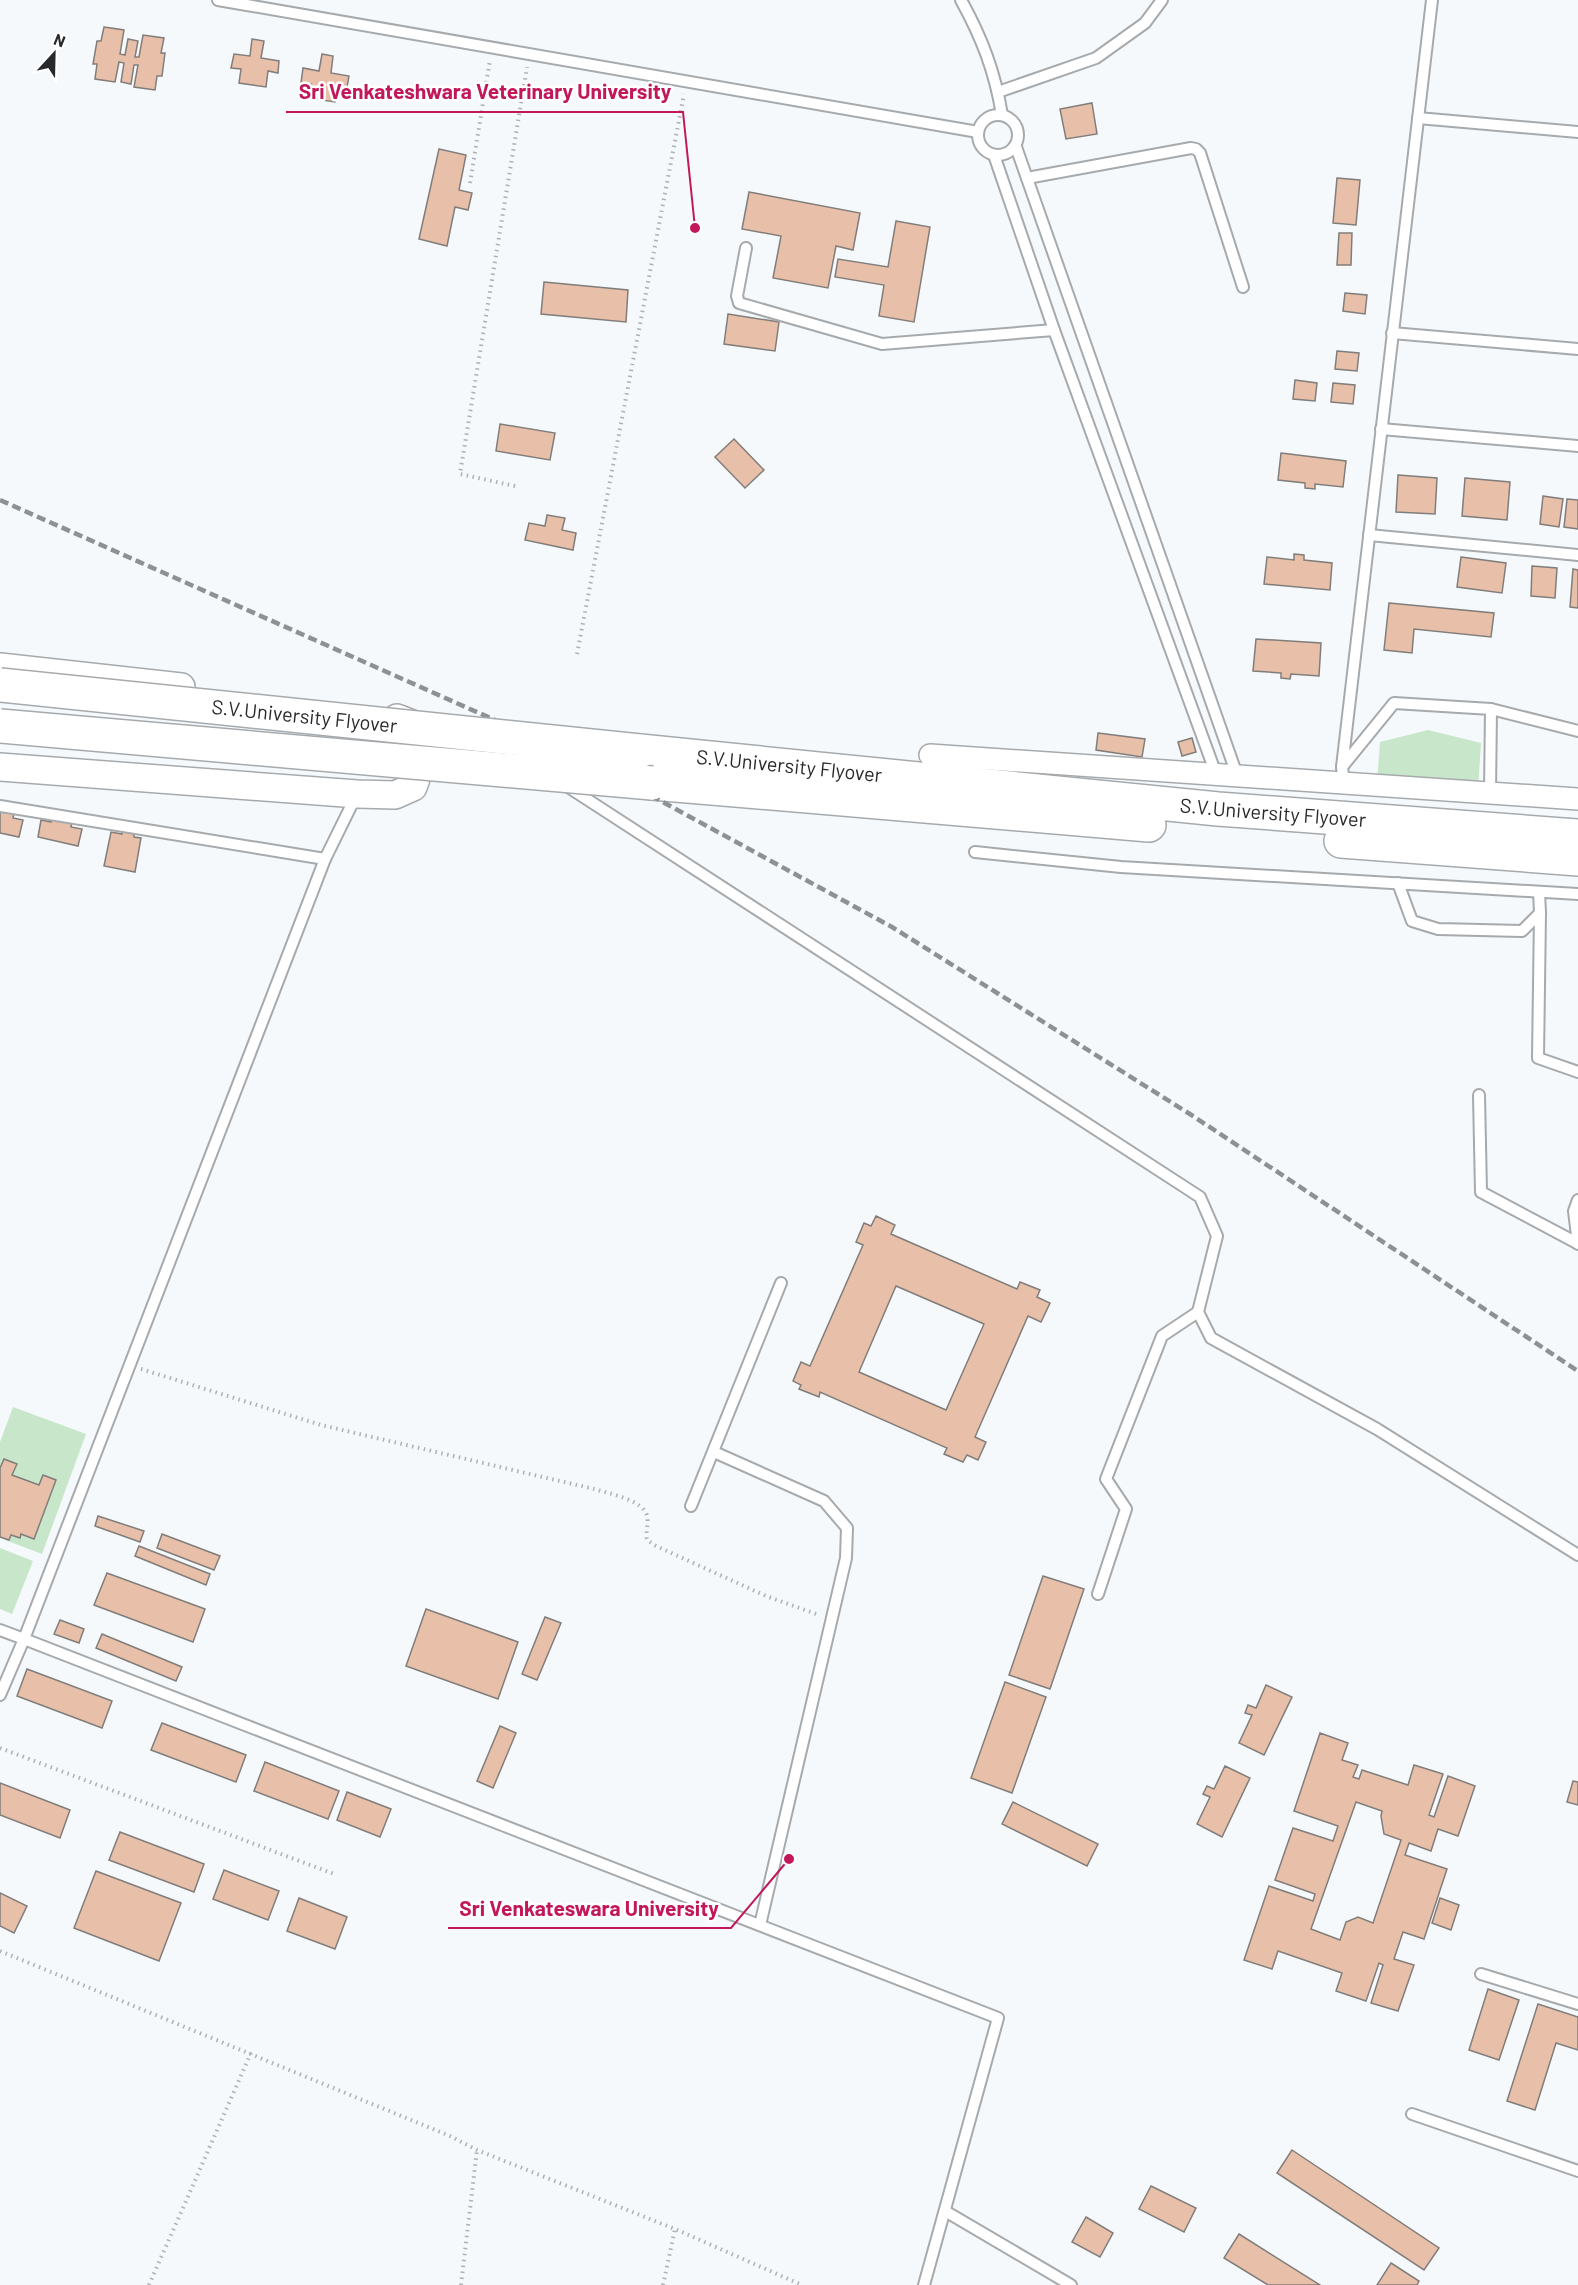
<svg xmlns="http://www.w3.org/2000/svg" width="1578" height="2285" viewBox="0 0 1578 2285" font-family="Barlow,sans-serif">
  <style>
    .green { fill: #c7e6ca }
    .building { fill: #e8c0a9; stroke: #817d7b; stroke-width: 1.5; fill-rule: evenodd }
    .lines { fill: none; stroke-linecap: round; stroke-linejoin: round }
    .service-casing { stroke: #a7aaad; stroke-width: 14 }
    .minor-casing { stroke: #a7aaad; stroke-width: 24 }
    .tertiary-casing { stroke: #a7aaad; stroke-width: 30 }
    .primary-casing { stroke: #a7aaad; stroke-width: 36 }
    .path { stroke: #aeb1b4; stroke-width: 4; stroke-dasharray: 1.5 4.5; stroke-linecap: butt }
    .service { stroke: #fff; stroke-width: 10 }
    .minor { stroke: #fff; stroke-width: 21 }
    .tertiary { stroke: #fff; stroke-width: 27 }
    .primary { stroke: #fff; stroke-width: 33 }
    .rail { stroke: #8e9193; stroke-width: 4.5; stroke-dasharray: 9 4.5; stroke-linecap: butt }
    .primary-bridge-casing { stroke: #a7aaad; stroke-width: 36; stroke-linecap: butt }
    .primary-bridge { stroke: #fff; stroke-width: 33 }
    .labels { text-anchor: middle; stroke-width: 5; stroke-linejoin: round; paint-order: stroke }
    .street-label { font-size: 20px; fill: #28292a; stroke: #fff }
    .leader { fill: none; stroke: #c2185b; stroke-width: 2 }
    .callout-dot { fill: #c2185b; stroke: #fff; stroke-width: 2 }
    .callout-label { font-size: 21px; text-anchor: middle; font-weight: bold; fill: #c2185b; stroke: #fff; stroke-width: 5; stroke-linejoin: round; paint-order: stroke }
  </style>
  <rect width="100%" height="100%" fill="#f5f9fc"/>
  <g class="green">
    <path d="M 1428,730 L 1481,743 L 1478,789 L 1377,783 L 1380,742 Z"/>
    <path d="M 13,1407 L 86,1434 L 42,1554 L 0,1538 L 0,1442 Z"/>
    <path d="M 0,1548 L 33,1561 L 12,1614 L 0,1609 Z"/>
  </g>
  <g class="building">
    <path d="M 104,27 L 124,30 L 120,54 L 125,55 L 128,39 L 138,41 L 135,57 L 139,57 L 143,35 L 164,38 L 161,53 L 165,53 L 162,76 L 157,76 L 155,90 L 134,87 L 138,65 L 134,65 L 131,84 L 121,82 L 124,63 L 119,62 L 115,82 L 95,79 L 97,64 L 93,64 L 97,41 L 101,41 Z"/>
    <path d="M 252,39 L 264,41 L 261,58 L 279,61 L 278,73 L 268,71 L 266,87 L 239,83 L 241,69 L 231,68 L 234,54 L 250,56 Z"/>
    <path d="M 322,54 L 333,56 L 331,73 L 349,76 L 347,87 L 338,86 L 335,102 L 308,98 L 311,84 L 301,83 L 303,68 L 319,71 Z"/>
    <path d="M 1092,103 L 1097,134 L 1066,139 L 1060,109 Z"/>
    <path d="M 439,149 L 466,155 L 459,190 L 472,193 L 468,210 L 455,207 L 447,246 L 419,239 Z"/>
    <path d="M 1337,178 L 1360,180 L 1356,225 L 1333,223 Z"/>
    <path d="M 749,192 L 860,213 L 853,250 L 836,246 L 828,288 L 773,278 L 781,236 L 742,229 Z"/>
    <path d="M 896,221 L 930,227 L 914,322 L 879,316 L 884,285 L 835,277 L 838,259 L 888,267 Z"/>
    <path d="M 1339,233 L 1352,233 L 1351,265 L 1337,265 Z"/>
    <path d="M 544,282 L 628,290 L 626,322 L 541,314 Z"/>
    <path d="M 1345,293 L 1367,295 L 1365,314 L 1343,311 Z"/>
    <path d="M 728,314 L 779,322 L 775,351 L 724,344 Z"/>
    <path d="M 1337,351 L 1359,353 L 1357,371 L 1335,369 Z"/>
    <path d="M 1295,380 L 1317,383 L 1315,401 L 1293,399 Z"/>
    <path d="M 1333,383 L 1355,385 L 1353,404 L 1331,402 Z"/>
    <path d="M 500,424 L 555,433 L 550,460 L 496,451 Z"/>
    <path d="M 734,439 L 764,470 L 745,488 L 715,457 Z"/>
    <path d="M 1281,453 L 1346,461 L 1343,487 L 1315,484 L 1315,489 L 1305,488 L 1305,483 L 1278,480 Z"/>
    <path d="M 1398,475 L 1437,478 L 1435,514 L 1396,512 Z"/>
    <path d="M 1465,478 L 1510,482 L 1507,520 L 1462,516 Z"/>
    <path d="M 1543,496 L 1563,499 L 1559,527 L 1540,524 Z"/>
    <path d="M 1567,499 L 1578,500 L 1578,529 L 1564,527 Z"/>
    <path d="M 547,515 L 565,518 L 562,530 L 576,533 L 573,550 L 525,540 L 529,523 L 545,526 Z"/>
    <path d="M 1294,554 L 1304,555 L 1304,560 L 1332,563 L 1330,590 L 1264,584 L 1267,557 L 1294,560 Z"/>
    <path d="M 1461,557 L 1506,563 L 1502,593 L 1457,587 Z"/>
    <path d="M 1532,566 L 1557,568 L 1555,598 L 1531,596 Z"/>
    <path d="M 1573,569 L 1578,570 L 1578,608 L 1570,607 Z"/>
    <path d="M 1389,603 L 1494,613 L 1491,637 L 1414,629 L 1412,653 L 1384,650 Z"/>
    <path d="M 1256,639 L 1321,643 L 1319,676 L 1291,674 L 1290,679 L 1281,678 L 1281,673 L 1253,671 Z"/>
    <path d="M 1098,733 L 1145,739 L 1142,757 L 1096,750 Z"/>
    <path d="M 1192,738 L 1196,752 L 1182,756 L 1178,742 Z"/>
    <path d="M 0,810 L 14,813 L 13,818 L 23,820 L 19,837 L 0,833 Z"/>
    <path d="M 51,818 L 72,822 L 71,827 L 82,829 L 78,846 L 38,837 L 41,820 L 51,822 Z"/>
    <path d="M 122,831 L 134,834 L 134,837 L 141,838 L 135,872 L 104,866 L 111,832 L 122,834 Z"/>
    <path d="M 876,1216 L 895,1225 L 891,1234 L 1017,1289 L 1020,1282 L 1040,1290 L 1037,1297 L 1050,1303 L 1041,1322 L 1028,1316 L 975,1437 L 986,1442 L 978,1460 L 967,1455 L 963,1462 L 944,1454 L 947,1448 L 820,1392 L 819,1397 L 799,1389 L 801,1385 L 793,1381 L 801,1362 L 810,1366 L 863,1245 L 856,1242 L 864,1223 L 871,1226 ZM 896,1286 L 984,1324 L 946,1410 L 859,1372 Z"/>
    <path d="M 4,1459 L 17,1464 L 12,1475 L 39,1485 L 43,1475 L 56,1480 L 34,1539 L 21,1534 L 20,1538 L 11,1535 L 9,1540 L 0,1537 L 0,1468 Z"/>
    <path d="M 98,1516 L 144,1531 L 140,1542 L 95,1526 Z"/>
    <path d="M 162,1534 L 220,1556 L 214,1570 L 157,1548 Z"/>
    <path d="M 139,1546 L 210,1574 L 206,1585 L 135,1556 Z"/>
    <path d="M 107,1573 L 205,1609 L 193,1642 L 94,1605 Z"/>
    <path d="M 1043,1576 L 1084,1589 L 1050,1689 L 1009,1675 Z"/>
    <path d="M 426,1609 L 518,1642 L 498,1699 L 406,1666 Z"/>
    <path d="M 545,1617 L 561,1623 L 537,1680 L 522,1674 Z"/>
    <path d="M 60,1620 L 84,1629 L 79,1643 L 54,1634 Z"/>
    <path d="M 102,1634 L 182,1667 L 176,1681 L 96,1648 Z"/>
    <path d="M 27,1669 L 112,1701 L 102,1728 L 17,1696 Z"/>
    <path d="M 1005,1682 L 1046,1697 L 1012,1793 L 971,1778 Z"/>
    <path d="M 1266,1685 L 1292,1697 L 1264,1755 L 1239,1743 L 1252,1715 L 1245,1713 L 1248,1705 L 1256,1708 Z"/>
    <path d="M 162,1723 L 246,1755 L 236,1782 L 151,1750 Z"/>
    <path d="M 500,1726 L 516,1733 L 493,1788 L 477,1781 Z"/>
    <path d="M 1320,1733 L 1348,1743 L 1342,1760 L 1358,1765 L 1353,1777 L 1359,1779 L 1362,1770 L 1408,1785 L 1414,1765 L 1443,1774 L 1429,1815 L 1434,1817 L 1448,1776 L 1475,1786 L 1458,1836 L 1438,1829 L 1431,1851 L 1409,1843 L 1405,1855 L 1447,1869 L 1424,1939 L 1403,1932 L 1394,1959 L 1414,1965 L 1398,2011 L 1371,2003 L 1383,1965 L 1379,1963 L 1366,2001 L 1336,1991 L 1342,1973 L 1278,1951 L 1272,1969 L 1244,1960 L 1269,1886 L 1313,1901 L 1315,1894 L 1275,1880 L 1293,1828 L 1333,1841 L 1338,1826 L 1294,1811 ZM 1356,1802 L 1382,1811 L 1381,1816 L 1384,1834 L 1401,1840 L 1373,1923 L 1358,1917 L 1346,1922 L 1340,1940 L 1311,1929 Z"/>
    <path d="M 265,1762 L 339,1791 L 328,1819 L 254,1791 Z"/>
    <path d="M 1225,1766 L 1250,1778 L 1222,1837 L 1197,1824 L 1210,1797 L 1203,1794 L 1207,1786 L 1214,1789 Z"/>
    <path d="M 1573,1781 L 1578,1782 L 1578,1805 L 1567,1802 Z"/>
    <path d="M 0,1783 L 70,1810 L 60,1838 L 0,1815 Z"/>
    <path d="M 347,1792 L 391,1809 L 380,1837 L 337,1820 Z"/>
    <path d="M 1013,1802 L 1098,1844 L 1087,1866 L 1002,1824 Z"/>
    <path d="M 120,1832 L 204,1864 L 194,1892 L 109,1860 Z"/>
    <path d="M 224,1870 L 279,1891 L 268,1920 L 213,1899 Z"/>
    <path d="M 96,1871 L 181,1903 L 159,1961 L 74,1928 Z"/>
    <path d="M 0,1893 L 27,1906 L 14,1933 L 0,1926 Z"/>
    <path d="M 299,1898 L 347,1917 L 335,1949 L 287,1931 Z"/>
    <path d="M 1440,1898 L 1459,1905 L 1451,1930 L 1432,1923 Z"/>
    <path d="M 1488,1989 L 1519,2000 L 1499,2060 L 1469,2050 Z"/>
    <path d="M 1538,2004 L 1578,2017 L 1578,2050 L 1556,2043 L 1535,2110 L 1507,2101 Z"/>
    <path d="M 1292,2150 L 1439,2248 L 1424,2270 L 1277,2173 Z"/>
    <path d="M 1151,2186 L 1196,2208 L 1184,2232 L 1139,2209 Z"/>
    <path d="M 1086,2217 L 1113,2233 L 1100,2257 L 1072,2242 Z"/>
    <path d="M 1239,2234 L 1320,2285 L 1268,2285 L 1224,2258 Z"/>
    <path d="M 1391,2263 L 1419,2281 L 1417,2285 L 1377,2285 Z"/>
  </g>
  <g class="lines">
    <defs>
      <g id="service">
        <path d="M 218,0 L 978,132"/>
        <path d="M 961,0 C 982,38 995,72 1002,115"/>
        <path d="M 998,92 L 1096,58 L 1145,23 L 1162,0"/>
        <circle cx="998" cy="135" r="20"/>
        <path d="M 1418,118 L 1578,132"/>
        <path d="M 1016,147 L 1237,775"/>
        <path d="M 994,155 L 1054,330 L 1216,774"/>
        <path d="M 1027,178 L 1191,148 L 1196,149 L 1200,153 L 1243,287"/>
        <path d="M 746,248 L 737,296 L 739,303 L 882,344 L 1054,330"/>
        <path d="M 1392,333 L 1578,349"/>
        <path d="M 1381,429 L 1578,446"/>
        <path d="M 1369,535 L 1578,555"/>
        <path d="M 1491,709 L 1578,731"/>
        <path d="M 1342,767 L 1394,703 L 1491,709 L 1490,793"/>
        <path d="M 1344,784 L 1342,767 L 1432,0"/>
        <path d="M 565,785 L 1200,1197 L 1217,1236 L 1198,1312 L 1211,1338 L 1377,1429 L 1578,1555"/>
        <path d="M 357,794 L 325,859 L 24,1639 L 998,2018 L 924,2285"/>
        <path d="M 0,806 L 325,859"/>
        <path d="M 975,852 L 1121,867 L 1578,894"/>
        <path d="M 1398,883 L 1412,921 L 1438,929 L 1522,931 L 1540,913 L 1539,892"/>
        <path d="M 1540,913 L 1538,1058 L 1578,1072"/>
        <path d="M 1479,1095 L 1481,1192 L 1577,1243"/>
        <path d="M 1578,1200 L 1574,1211 L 1578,1244"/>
        <path d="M 714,1452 L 824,1501 L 847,1528 L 846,1558 L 760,1925"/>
        <path d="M 691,1506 L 781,1283"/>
        <path d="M 1098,1594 L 1126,1509 L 1106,1479 L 1162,1336 L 1198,1312"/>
        <path d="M 0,1630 L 24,1639 L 0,1695"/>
        <path d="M 1481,1974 L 1578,2004"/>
        <path d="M 1412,2114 L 1578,2171"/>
        <path d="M 945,2211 L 1071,2285"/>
      </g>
      <path id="minor" d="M 930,755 L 1578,799"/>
      <g id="tertiary">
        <path d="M 0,667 L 181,687"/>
        <path d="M 0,767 L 357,794 L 395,795 L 413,787 C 423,763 418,747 410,723 L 397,718"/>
      </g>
      <g id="primary">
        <path id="s1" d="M 640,751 L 1218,809 L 1578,836"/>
        <path d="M 652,783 L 1149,825"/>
        <path d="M 1341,841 L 1578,859"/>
      </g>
    </defs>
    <use href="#service" class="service-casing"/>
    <use href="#minor" class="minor-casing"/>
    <use href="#tertiary" class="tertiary-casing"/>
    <use href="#primary" class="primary-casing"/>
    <g class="path">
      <path d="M 470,183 L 490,60"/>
      <path d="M 515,486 L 460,474 L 527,67"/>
      <path d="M 577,654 L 684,94"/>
      <path d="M 141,1369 L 321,1425 L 594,1489 C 607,1493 644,1500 647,1516 C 649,1524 645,1532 647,1540 L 656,1546 L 766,1596 L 819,1615"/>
      <path d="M 0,1748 L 334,1874"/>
      <path d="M 0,1951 L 450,2136 L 477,2150 L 675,2229 L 802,2285"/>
      <path d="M 149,2285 L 251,2053"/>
      <path d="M 461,2285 L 477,2150"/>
      <path d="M 663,2285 L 675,2229"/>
    </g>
    <use href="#service" class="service"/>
    <use href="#minor" class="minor"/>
    <use href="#tertiary" class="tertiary"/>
    <use href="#primary" class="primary"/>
    <path class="rail" d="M 0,500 L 506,725 L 650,795 L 892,927 L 1193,1116 L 1578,1371"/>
    <defs>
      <g id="primary-bridge">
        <path id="s2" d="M 0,685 L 640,751"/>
        <path d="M 0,726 L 652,783"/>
      </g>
    </defs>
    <use href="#primary-bridge" class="primary-bridge-casing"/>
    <use href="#primary-bridge" class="primary-bridge"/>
  </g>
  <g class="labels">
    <g class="street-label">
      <text dy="7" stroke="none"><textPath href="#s2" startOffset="306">S.V.University Flyover</textPath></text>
      <text dy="7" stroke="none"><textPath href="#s1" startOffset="150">S.V.University Flyover</textPath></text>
      <text dy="7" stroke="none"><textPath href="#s1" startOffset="636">S.V.University Flyover</textPath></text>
    </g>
  </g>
  <path class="leader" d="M695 228L683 112H286M789 1859L731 1928H448"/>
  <g class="callout-dot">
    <circle cx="695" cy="228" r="6"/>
    <circle cx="789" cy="1859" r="6"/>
  </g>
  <g class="callout-label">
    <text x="485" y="99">Sri Venkateshwara Veterinary University</text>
    <text x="589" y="1916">Sri Venkateswara University</text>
  </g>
  <g transform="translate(54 54) rotate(22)" stroke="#ffffff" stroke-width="4.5" paint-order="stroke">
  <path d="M0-4.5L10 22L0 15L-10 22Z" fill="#28292a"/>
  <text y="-9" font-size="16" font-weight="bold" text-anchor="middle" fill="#28292a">N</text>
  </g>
</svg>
